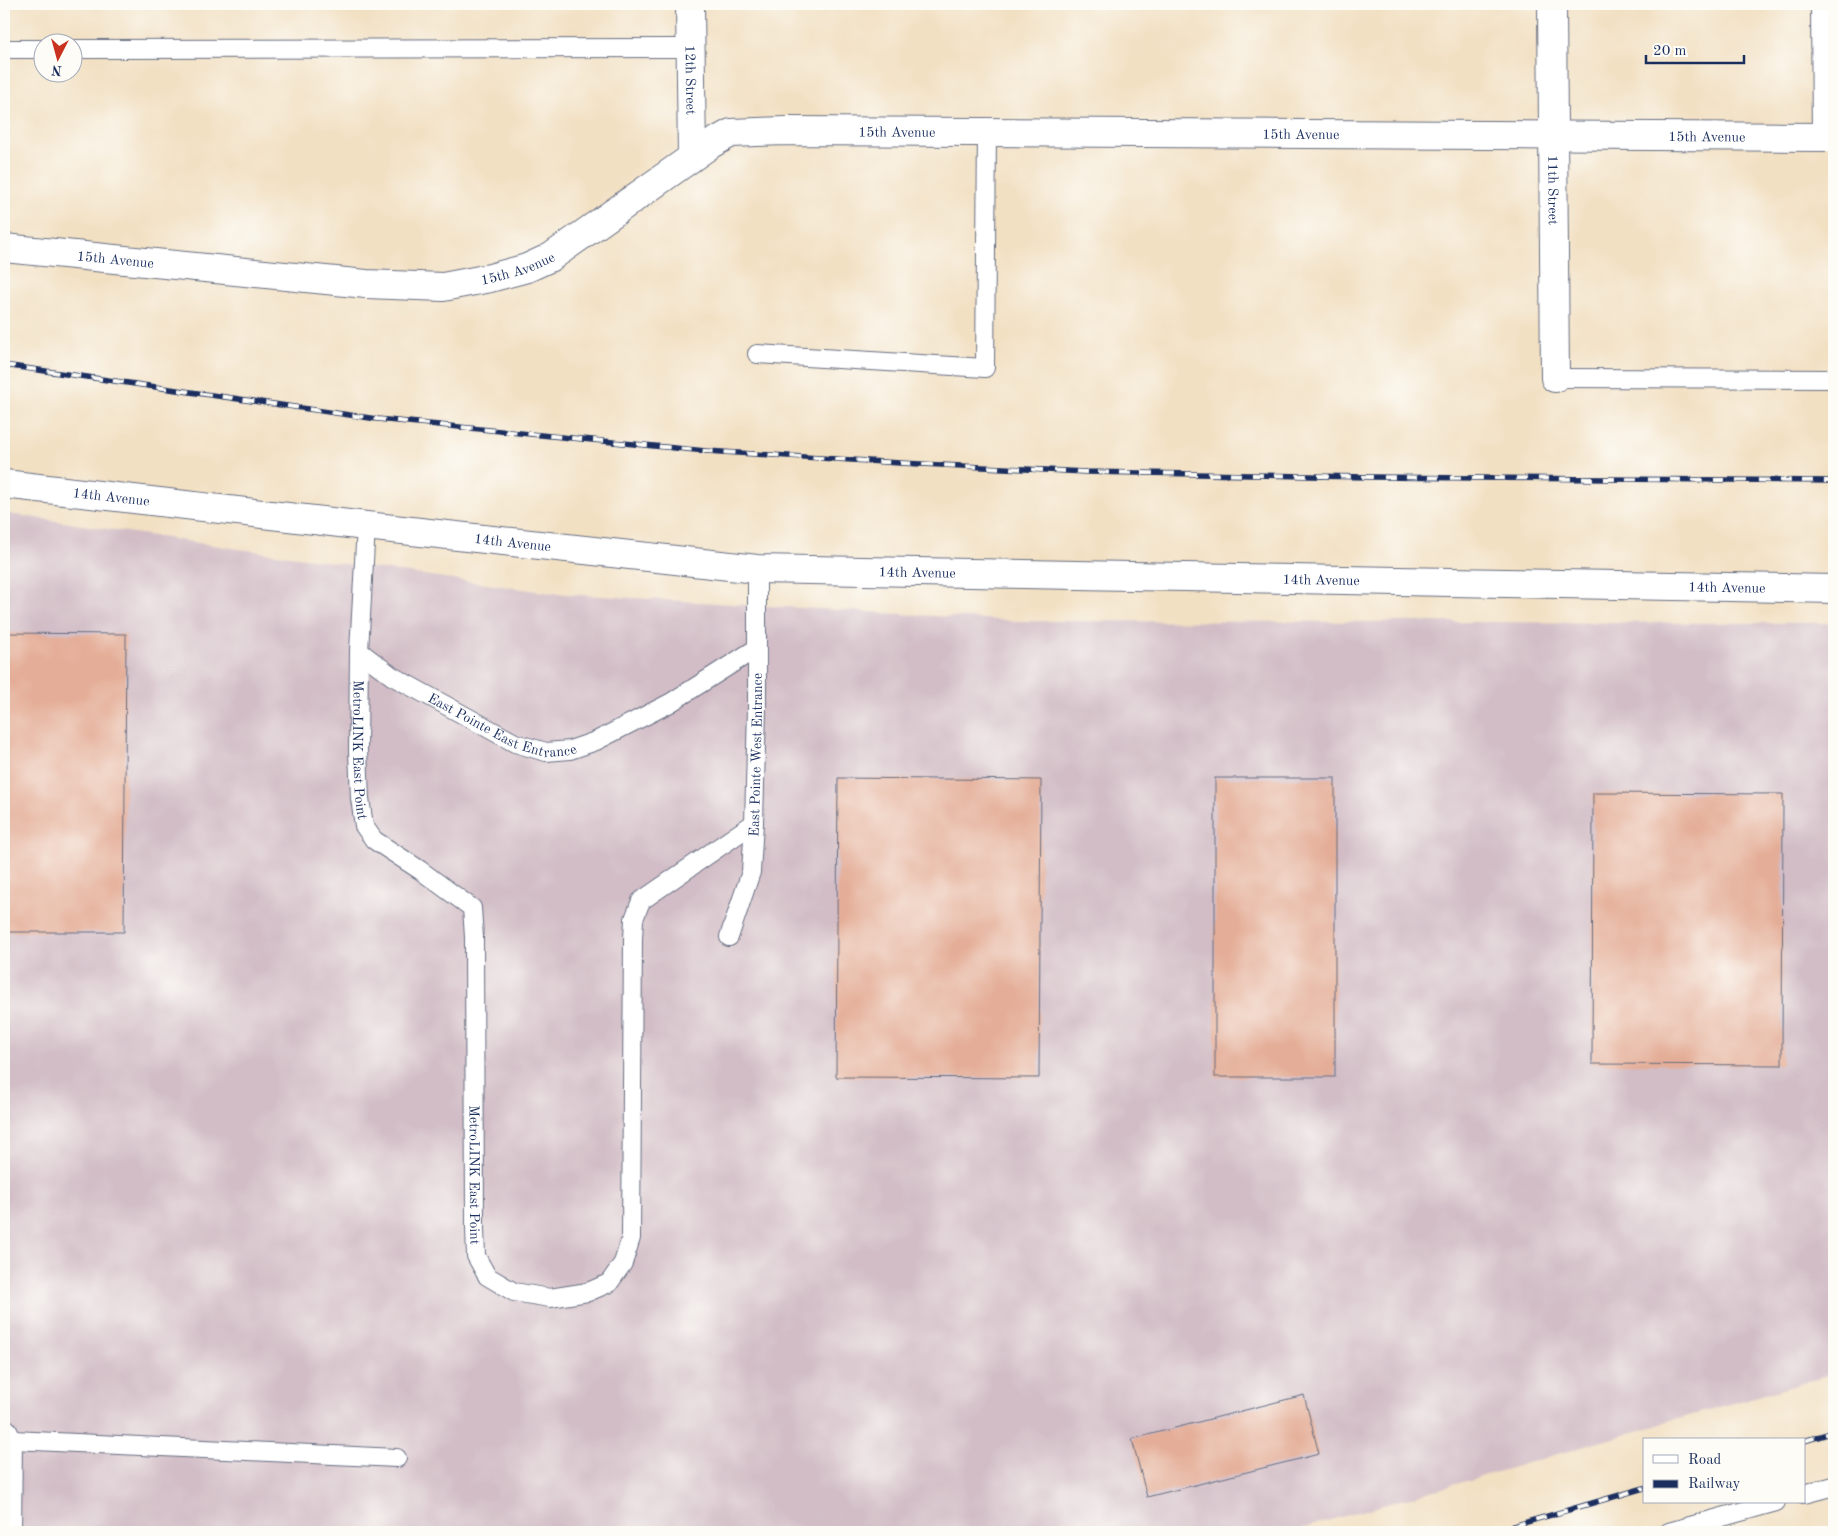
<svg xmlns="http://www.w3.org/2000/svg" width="1838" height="1536" viewBox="0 0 1838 1536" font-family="'Old Standard TT',serif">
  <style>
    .industrial { fill: #d2bdc6 }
    .building { fill: #e4ad97 }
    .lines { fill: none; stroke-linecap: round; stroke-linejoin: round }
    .lane-casing { stroke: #666d81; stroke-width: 20 }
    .street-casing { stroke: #666d81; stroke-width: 30 }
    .secondary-casing { stroke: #666d81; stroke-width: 30 }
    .lane { stroke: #fff; stroke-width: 18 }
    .street { stroke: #fff; stroke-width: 28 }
    .secondary { stroke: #fff; stroke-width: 28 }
    .rail-casing { stroke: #1b2f5e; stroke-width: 5.5 }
    .rail { stroke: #fdfcf7; stroke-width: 4; stroke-dasharray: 11; stroke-linecap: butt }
    .labels { text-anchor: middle; stroke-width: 4; stroke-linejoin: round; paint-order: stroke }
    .street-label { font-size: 14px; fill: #1b2f5e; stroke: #fdfcf7 }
  </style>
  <rect width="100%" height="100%" fill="#fdfcf7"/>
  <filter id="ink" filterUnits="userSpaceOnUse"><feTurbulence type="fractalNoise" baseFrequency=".02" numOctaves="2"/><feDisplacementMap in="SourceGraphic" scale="10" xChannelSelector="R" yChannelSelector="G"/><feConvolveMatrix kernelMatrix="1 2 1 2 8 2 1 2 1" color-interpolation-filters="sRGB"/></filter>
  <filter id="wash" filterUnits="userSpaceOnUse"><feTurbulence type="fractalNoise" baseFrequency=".0096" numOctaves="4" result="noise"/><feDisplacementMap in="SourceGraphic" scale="20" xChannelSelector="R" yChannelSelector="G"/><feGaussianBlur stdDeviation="1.12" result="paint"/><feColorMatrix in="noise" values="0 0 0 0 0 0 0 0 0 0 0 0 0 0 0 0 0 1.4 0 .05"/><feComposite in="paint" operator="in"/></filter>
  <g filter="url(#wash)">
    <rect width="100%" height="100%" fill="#f2e0c3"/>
    <path class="industrial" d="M 4,513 L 225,547 L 551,593 L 1017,621 L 1834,623 L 1834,1374 L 1290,1532 L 4,1532 Z"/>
    <g id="blocks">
      <g class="building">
        <path d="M 4,633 L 126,634 L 124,932 L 4,932 Z"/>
        <path d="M 838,778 L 1041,780 L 1039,1078 L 836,1077 Z"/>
        <rect x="1215" y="778" width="120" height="299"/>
        <path d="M 1593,793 L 1783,794 L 1782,1065 L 1592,1064 Z"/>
        <path d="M 1304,1395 L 1319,1454 L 1147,1497 L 1132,1439 Z"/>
      </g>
    </g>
  </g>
  <g filter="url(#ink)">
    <use href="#blocks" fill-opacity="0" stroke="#666d81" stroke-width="1"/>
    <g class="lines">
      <defs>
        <g id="lane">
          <path d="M 1820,4 L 1821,137"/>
          <path d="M 4,49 L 42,49"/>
          <path d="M 72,49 L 691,48"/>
          <path d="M 757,354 L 985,368 L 987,132"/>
          <path d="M 1555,378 L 1834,379"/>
          <path id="s1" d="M 366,526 L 359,651 L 358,751 L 360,798 L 364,826 L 374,840 L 420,870 L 472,908 L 474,937 L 475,1228 L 476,1256 L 487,1276 L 514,1292 L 550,1298 L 588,1292 L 609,1283 L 623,1263 L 631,1238 L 633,939 L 634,919 L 641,901 L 754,823"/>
          <path id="s2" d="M 359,651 L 392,676 L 515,743 L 546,752 L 570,750 L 596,741 L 670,703 L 757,648"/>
          <path id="s3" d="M 729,937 L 751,872 L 754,823 L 757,709 L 757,569"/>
          <path d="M 4,1427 L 7,1429 L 13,1440 L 12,1532"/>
          <path d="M 13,1440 L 397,1458"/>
          <path d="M 1804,1494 L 1834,1486"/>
          <path d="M 1669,1532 L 1776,1502"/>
        </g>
        <g id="street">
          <path id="s4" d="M 690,4 L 692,157"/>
          <path id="s5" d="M 1552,4 L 1555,378"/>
          <path id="s6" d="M 4,484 L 366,526 L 757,569 L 1834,589"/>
        </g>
        <g id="secondary">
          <path id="s7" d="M 4,248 L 366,284 L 443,287 L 490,278 L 527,268 L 551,257 L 711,144 L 731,133 L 786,131 L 1834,137"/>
        </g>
      </defs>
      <use href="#lane" class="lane-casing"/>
      <use href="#street" class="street-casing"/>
      <use href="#secondary" class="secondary-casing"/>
      <use href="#lane" class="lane"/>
      <use href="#street" class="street"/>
      <use href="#secondary" class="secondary"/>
      <defs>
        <g id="rail">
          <path d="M 4,365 L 377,419 L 706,451 L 900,463 L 1086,472 L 1369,477 L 1834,481"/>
          <path d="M 1804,1441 L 1834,1432"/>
          <path d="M 1493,1532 L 1644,1488"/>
        </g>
      </defs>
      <use href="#rail" class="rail-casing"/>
      <use href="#rail" class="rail"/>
    </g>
  </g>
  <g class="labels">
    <g class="street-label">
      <text dy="5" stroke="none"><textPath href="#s4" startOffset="76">12th Street</textPath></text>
      <text dy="5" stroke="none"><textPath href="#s7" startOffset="938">15th Avenue</textPath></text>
      <text dy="5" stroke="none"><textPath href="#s7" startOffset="1342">15th Avenue</textPath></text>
      <text dy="5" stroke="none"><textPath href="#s7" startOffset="1748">15th Avenue</textPath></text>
      <text dy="5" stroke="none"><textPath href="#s5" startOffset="186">11th Street</textPath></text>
      <text dy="5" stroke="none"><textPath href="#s7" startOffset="112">15th Avenue</textPath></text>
      <text dy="5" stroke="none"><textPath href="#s7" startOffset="518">15th Avenue</textPath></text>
      <text dy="5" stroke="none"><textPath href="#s6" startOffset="108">14th Avenue</textPath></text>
      <text dy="5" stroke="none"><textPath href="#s6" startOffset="512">14th Avenue</textPath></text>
      <text dy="5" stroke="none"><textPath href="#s6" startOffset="918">14th Avenue</textPath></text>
      <text dy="5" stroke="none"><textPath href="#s6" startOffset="1322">14th Avenue</textPath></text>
      <text dy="5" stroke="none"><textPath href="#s6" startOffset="1728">14th Avenue</textPath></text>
      <text dy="5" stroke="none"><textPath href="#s2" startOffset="164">East Pointe East Entrance</textPath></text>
      <text dy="5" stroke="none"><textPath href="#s1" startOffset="224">MetroLINK East Point</textPath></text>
      <text dy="5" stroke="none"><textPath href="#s3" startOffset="186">East Pointe West Entrance</textPath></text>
      <text dy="5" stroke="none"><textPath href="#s1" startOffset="704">MetroLINK East Point</textPath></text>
    </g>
  </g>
  <rect width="1838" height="1536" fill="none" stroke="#fdfcf7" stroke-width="20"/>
  <rect x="1643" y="1438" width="162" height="65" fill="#fdfcf7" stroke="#a3aaba"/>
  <rect x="1653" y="1455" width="25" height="8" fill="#ffffff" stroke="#a3aaba"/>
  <text x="1688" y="1464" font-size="15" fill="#1b2f5e">Road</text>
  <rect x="1653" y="1480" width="25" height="8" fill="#1b2f5e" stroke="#a3aaba"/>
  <text x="1688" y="1488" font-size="15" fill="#1b2f5e">Railway</text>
  <g transform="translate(58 58) rotate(186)"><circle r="24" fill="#fdfcf7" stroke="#a3aaba"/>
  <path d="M0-4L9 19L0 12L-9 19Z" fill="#c8321e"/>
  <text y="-8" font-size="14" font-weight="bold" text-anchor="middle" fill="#1b2f5e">N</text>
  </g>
  <path d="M1646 55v8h98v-8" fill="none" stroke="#1b2f5e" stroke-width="2.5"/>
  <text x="1653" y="55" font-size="15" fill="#1b2f5e" stroke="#fdfcf7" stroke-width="4" paint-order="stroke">20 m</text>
</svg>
